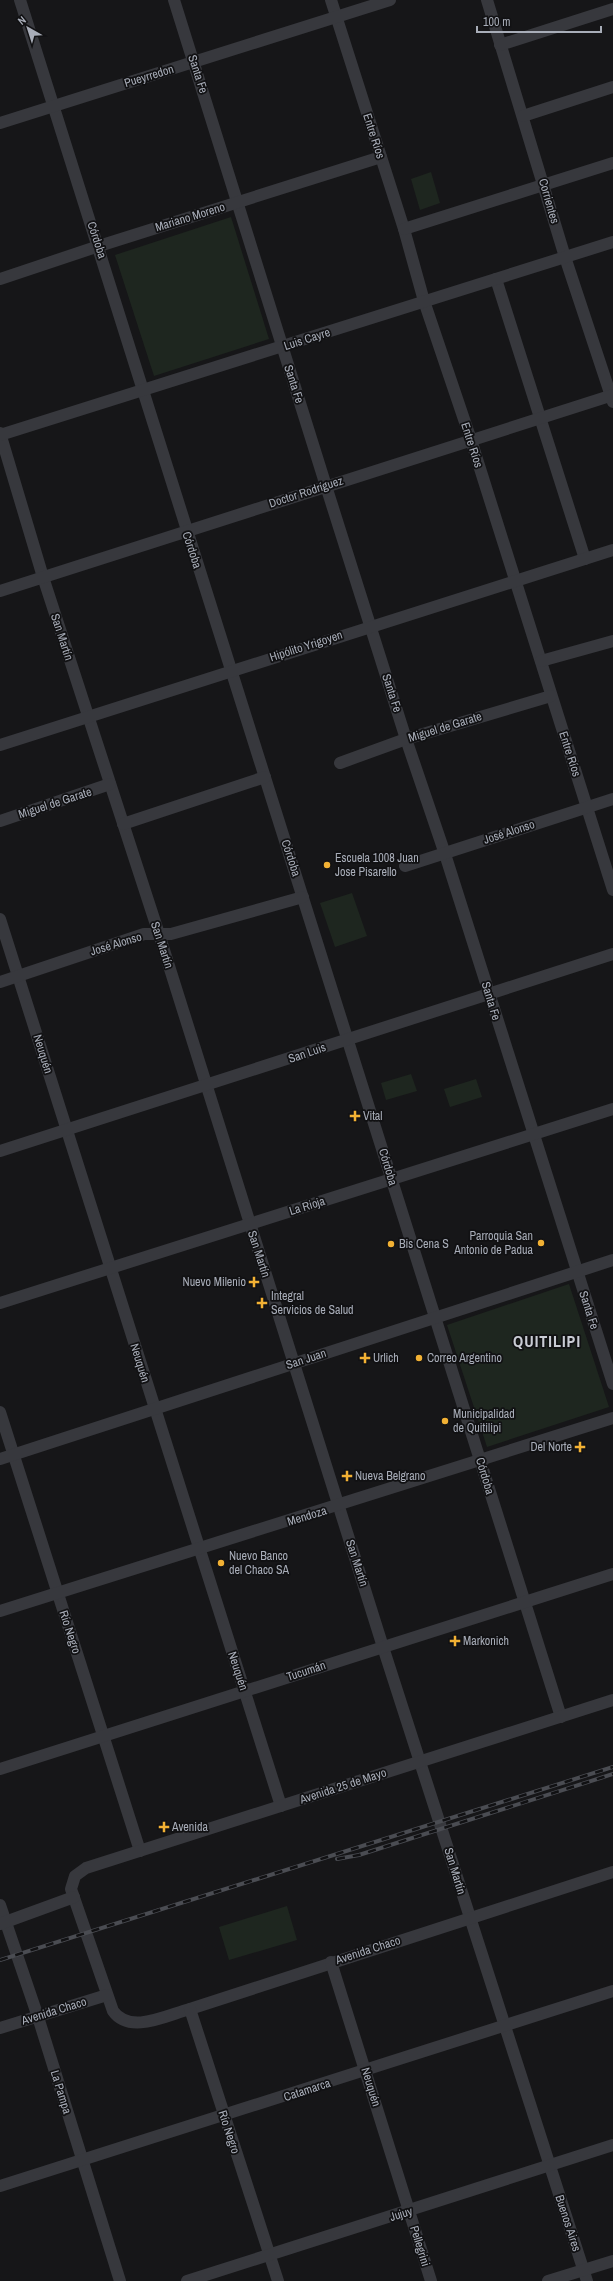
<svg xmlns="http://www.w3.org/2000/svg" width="613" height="2281" viewBox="0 0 613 2281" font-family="'Archivo Narrow',sans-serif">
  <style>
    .green { fill: #1e261f }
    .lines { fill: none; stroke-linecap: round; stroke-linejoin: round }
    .minor { stroke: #37383d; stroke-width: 12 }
    .rail-casing { stroke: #4a4c52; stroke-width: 4 }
    .rail { stroke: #111113; stroke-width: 2.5; stroke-dasharray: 8; stroke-linecap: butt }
    .poi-dot { fill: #f2b134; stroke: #111113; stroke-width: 1.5 }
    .labels { text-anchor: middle; stroke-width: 3.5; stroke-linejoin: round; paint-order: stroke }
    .street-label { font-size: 12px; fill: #a8adb8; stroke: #111113 }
    .poi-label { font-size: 12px; fill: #a8adb8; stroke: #111113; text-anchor: start }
    .district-label { font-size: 16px; font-weight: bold; letter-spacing: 1px; fill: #c9ccd4; stroke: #111113 }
  </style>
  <rect width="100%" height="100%" fill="#161618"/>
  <g class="green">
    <path d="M 431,172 L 440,203 L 420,210 L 411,179 Z"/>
    <path d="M 231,217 L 269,339 L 154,376 L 115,255 Z"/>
    <path d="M 352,893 L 367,936 L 335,947 L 320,903 Z"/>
    <path d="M 411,1074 L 417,1091 L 386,1100 L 381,1083 Z"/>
    <path d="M 476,1079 L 482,1097 L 450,1107 L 444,1089 Z"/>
    <path d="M 569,1284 L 609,1407 L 487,1447 L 447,1325 Z"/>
    <path d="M 287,1906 L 297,1940 L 229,1960 L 219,1927 Z"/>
  </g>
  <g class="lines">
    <g class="minor">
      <path d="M 20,0 L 561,1717"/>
      <path d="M 174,0 L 326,486 L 406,739 L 445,854 L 613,1384"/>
      <path d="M 331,0 L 404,229 L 424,301 L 471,440 L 613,890"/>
      <path d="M 487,0 L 565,257 L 613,402"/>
      <path d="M 500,45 L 613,9"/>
      <path d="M 523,116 L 613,87"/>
      <path d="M 0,123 L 390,0"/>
      <path d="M 404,229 L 613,163"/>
      <path d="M 0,279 L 99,246 L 381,157"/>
      <path d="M 496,279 L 585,559"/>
      <path d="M 0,433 L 43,577 L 159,934 L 383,1647 L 587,2281"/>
      <path d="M 0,435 L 613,242"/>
      <path d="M 0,591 L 613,395"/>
      <path d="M 541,661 L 613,641"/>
      <path d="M 0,745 L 613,550"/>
      <path d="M 340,763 L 406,739 L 551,696"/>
      <path d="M 0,821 L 110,784"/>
      <path d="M 123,824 L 265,777"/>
      <path d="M 405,866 L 613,799"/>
      <path d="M 0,919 L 281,1806"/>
      <path d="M 0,982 L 144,934 L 171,934 L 303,897"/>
      <path d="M 0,1151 C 205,1087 409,1020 613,954"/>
      <path d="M 0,1303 L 613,1109"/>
      <path d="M 0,1412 L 140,1851"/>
      <path d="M 0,1459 L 613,1260"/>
      <path d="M 0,1611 L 613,1418"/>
      <path d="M 613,1700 L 86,1868 L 75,1876 L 71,1889 L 113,2011 C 130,2035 167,2015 190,2009 L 613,1872"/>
      <path d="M 0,1769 L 613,1574"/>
      <path d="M 0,1905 L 38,2017 L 120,2281"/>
      <path d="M 0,1924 L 74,1897"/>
      <path d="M 331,1962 L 431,2281"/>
      <path d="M 190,2009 L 278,2281"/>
      <path d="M 0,2028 L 107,1995"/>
      <path d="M 0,2186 L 613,1991"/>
      <path d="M 187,2281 L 613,2145"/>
      <path d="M 548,2281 L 613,2261"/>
    </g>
    <defs>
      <g id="rail">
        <path d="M 337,1859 L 359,1855 L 613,1774"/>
        <path d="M 0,1960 L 613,1767"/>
      </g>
    </defs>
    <use href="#rail" class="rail-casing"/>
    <use href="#rail" class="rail"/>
  </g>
  <g class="poi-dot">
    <circle cx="327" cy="865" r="4"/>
    <path d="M353 1110h4v4h4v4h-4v4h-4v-4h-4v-4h4z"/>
    <circle cx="541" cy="1243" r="4"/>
    <circle cx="391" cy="1244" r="4"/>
    <path d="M252 1276h4v4h4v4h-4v4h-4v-4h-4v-4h4z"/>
    <path d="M260 1297h4v4h4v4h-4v4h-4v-4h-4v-4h4z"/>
    <path d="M363 1352h4v4h4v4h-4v4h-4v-4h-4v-4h4z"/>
    <circle cx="419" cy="1358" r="4"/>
    <circle cx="445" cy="1421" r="4"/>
    <path d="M578 1441h4v4h4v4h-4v4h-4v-4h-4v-4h4z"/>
    <path d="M345 1470h4v4h4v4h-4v4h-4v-4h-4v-4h4z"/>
    <circle cx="221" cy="1563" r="4"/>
    <path d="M453 1635h4v4h4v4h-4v4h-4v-4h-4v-4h4z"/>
    <path d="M162 1821h4v4h4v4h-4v4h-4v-4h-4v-4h4z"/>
  </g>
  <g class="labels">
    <g class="street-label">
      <text transform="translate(198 74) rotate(72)" y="4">Santa Fe</text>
      <text transform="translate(149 76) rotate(-17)" y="4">Pueyrredon</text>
      <text transform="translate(374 136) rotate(72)" y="4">Entre Ríos</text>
      <text transform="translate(549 201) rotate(74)" y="4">Corrientes</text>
      <text transform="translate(190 217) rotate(-17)" y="4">Mariano Moreno</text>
      <text transform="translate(97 240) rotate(72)" y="4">Córdoba</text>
      <text transform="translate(307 339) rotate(-18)" y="4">Luis Cayre</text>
      <text transform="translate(294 384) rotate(72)" y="4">Santa Fe</text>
      <text transform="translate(472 445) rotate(72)" y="4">Entre Ríos</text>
      <text transform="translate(306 492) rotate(-18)" y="4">Doctor Rodríguez</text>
      <text transform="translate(192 550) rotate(72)" y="4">Córdoba</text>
      <text transform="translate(62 637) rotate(72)" y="4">San Martín</text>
      <text transform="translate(306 646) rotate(-18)" y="4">Hipólito Yrigoyen</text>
      <text transform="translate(392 693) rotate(72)" y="4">Santa Fe</text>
      <text transform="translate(445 727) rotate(-17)" y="4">Miguel de Garate</text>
      <text transform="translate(570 754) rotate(72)" y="4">Entre Ríos</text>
      <text transform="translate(55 803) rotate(-18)" y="4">Miguel de Garate</text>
      <text transform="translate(509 832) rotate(-18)" y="4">José Alonso</text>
      <text transform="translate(291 858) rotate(72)" y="4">Córdoba</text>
      <text transform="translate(116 944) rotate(-17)" y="4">José Alonso</text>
      <text transform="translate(162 945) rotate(72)" y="4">San Martín</text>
      <text transform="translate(491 1001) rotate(73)" y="4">Santa Fe</text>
      <text transform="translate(307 1053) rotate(-19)" y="4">San Luis</text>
      <text transform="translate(43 1054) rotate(73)" y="4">Neuquén</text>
      <text transform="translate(388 1167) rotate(73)" y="4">Córdoba</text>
      <text transform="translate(307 1206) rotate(-17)" y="4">La Rioja</text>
      <text transform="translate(259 1254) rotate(72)" y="4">San Martín</text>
      <text transform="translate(589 1310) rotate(72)" y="4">Santa Fe</text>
      <text transform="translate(306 1359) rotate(-18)" y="4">San Juan</text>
      <text transform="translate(140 1363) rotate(73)" y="4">Neuquén</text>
      <text transform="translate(485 1476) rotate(73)" y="4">Córdoba</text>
      <text transform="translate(307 1516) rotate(-17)" y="4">Mendoza</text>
      <text transform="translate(357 1563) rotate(72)" y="4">San Martín</text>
      <text transform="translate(70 1632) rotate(72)" y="4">Río Negro</text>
      <text transform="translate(238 1671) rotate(72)" y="4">Neuquén</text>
      <text transform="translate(306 1671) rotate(-18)" y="4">Tucumán</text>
      <text transform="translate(343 1786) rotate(-18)" y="4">Avenida 25 de Mayo</text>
      <text transform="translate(455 1871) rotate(73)" y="4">San Martín</text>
      <text transform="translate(368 1950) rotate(-18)" y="4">Avenida Chaco</text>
      <text transform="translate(54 2011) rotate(-17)" y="4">Avenida Chaco</text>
      <text transform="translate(371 2087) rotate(73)" y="4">Neuquén</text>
      <text transform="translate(307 2090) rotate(-18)" y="4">Catamarca</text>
      <text transform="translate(61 2092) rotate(73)" y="4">La Pampa</text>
      <text transform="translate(229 2132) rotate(72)" y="4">Río Negro</text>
      <text transform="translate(401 2214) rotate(-17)" y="4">Jujuy</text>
      <text transform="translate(568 2223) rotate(72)" y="4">Buenos Aires</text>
      <text transform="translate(420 2246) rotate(73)" y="4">Pellegrini</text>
    </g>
    <g class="poi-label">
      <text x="335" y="862">Escuela 1008 Juan<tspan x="335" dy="14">Jose Pisarello</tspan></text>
      <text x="363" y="1120">Vital</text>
      <text x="533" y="1240" text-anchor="end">Parroquia San<tspan x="533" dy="14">Antonio de Padua</tspan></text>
      <text x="399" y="1248">Bis Cena S</text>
      <text x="246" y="1286" text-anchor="end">Nuevo Milenio</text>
      <text x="271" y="1300">Integral<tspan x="271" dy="14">Servicios de Salud</tspan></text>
      <text x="373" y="1362">Urlich</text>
      <text x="427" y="1362">Correo Argentino</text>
      <text x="453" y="1418">Municipalidad<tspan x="453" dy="14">de Quitilipi</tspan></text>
      <text x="572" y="1451" text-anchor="end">Del Norte</text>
      <text x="355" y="1480">Nueva Belgrano</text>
      <text x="229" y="1560">Nuevo Banco<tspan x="229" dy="14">del Chaco SA</tspan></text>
      <text x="463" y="1645">Markonich</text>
      <text x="172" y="1831">Avenida</text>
    </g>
    <g class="district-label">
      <text x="547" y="1347">QUITILIPI</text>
    </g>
  </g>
  <g transform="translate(28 28) rotate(321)" stroke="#111113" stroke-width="3" paint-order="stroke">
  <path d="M0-3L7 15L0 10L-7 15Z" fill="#a8adb8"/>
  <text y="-6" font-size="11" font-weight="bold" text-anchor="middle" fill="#a8adb8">N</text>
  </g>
  <path d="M477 26v6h124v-6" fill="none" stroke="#a8adb8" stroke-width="2"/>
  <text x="483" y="26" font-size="12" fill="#a8adb8" stroke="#111113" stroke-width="3" paint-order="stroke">100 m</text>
</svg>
